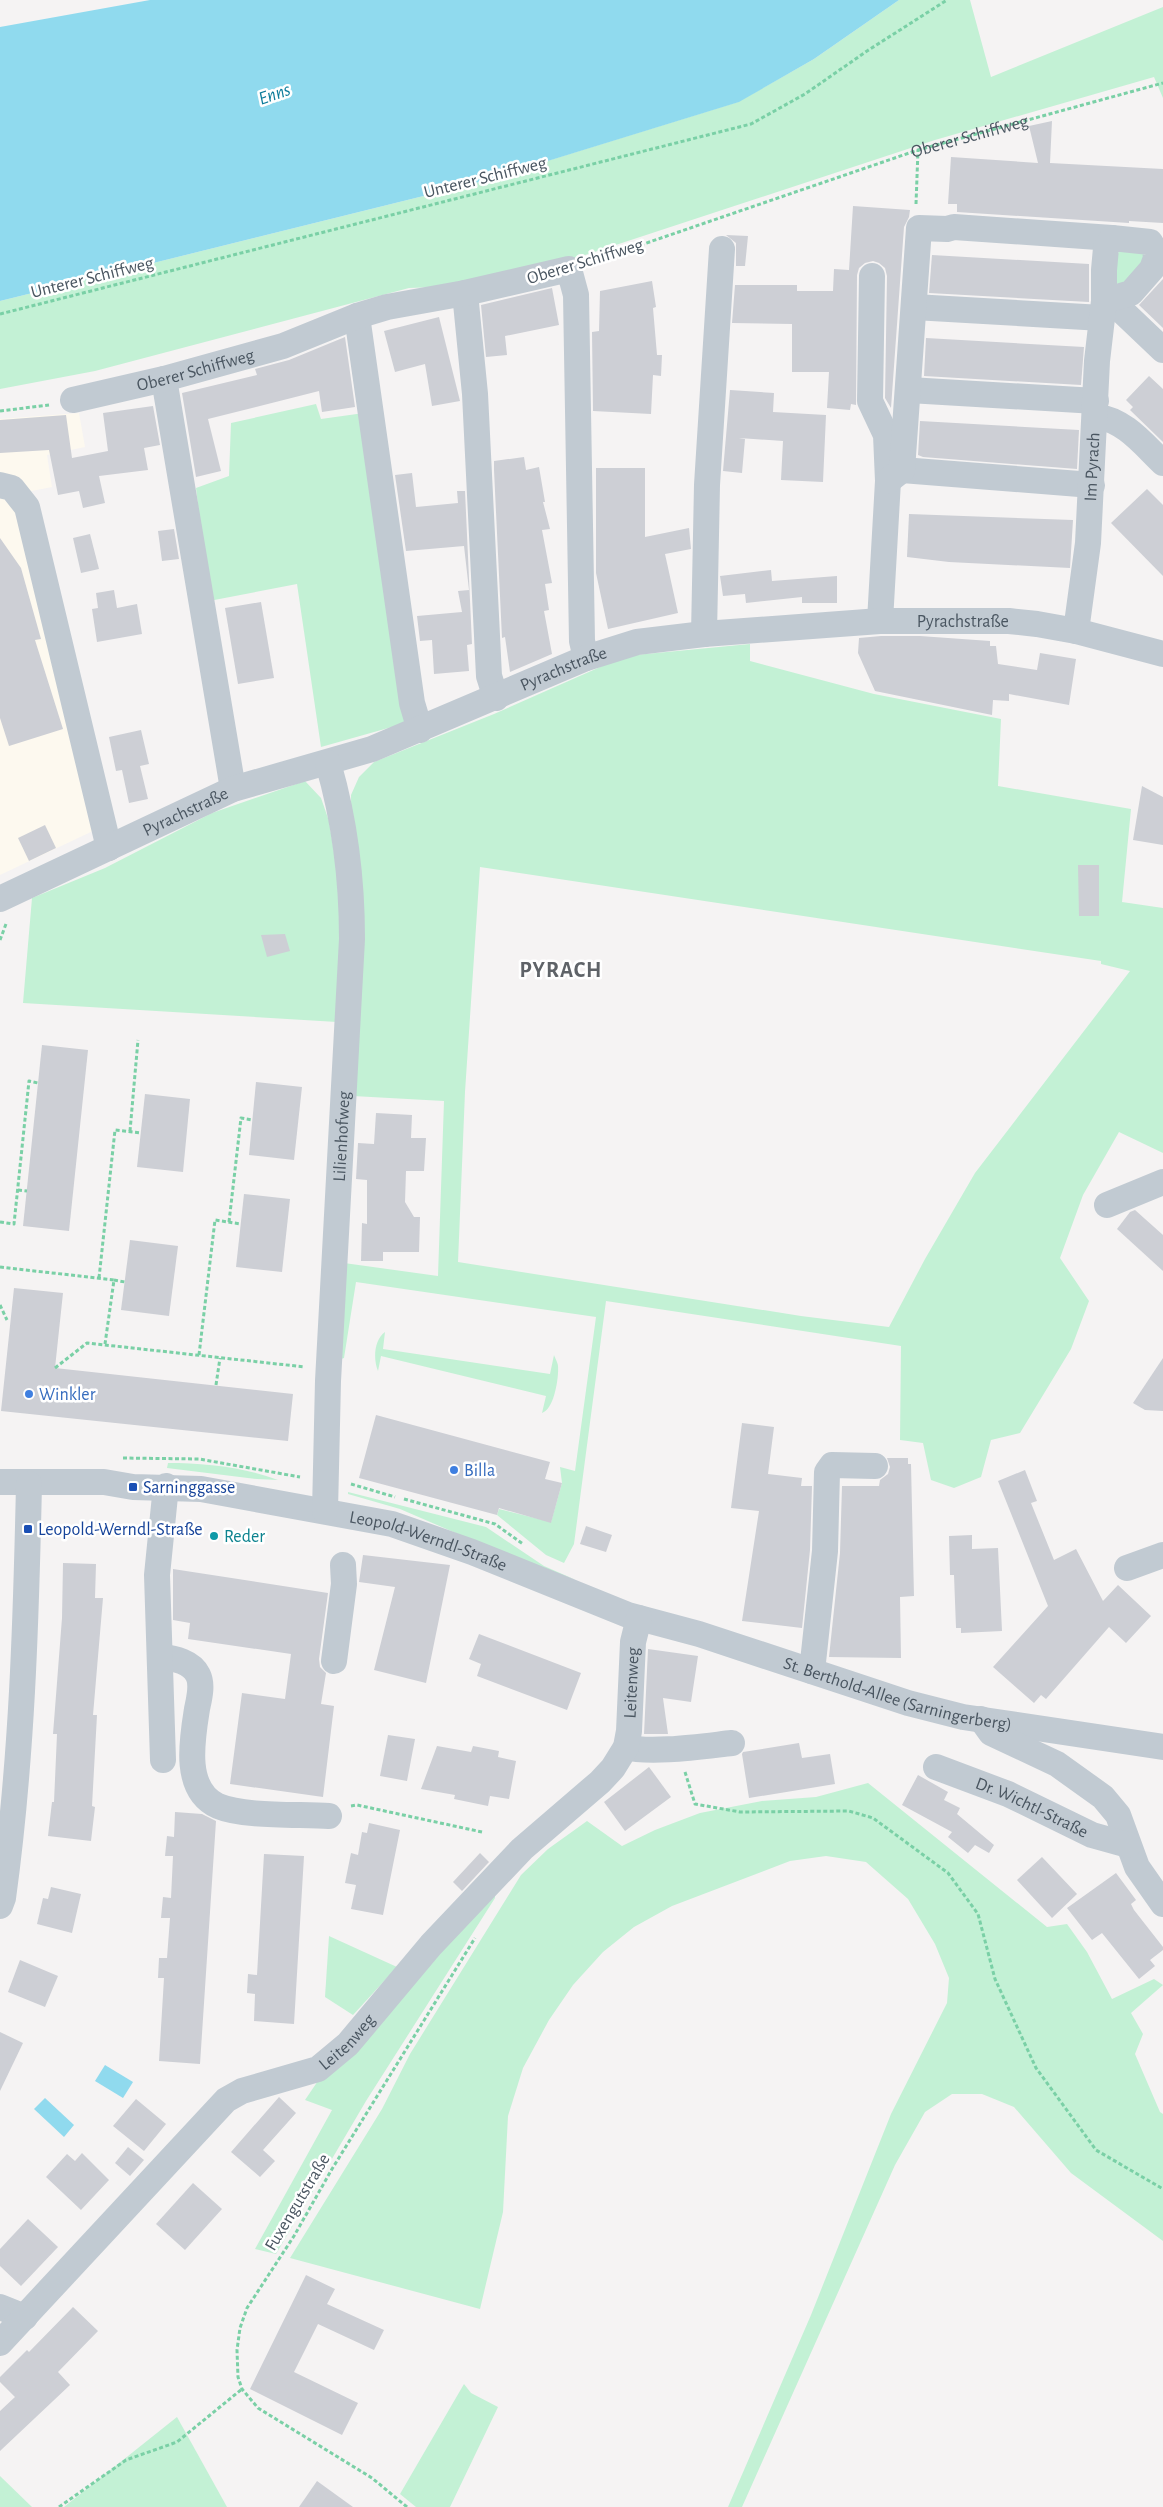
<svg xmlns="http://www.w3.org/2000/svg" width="1163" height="2507" viewBox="0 0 1163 2507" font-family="'Alegreya Sans',sans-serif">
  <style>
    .commercial { fill: #fdf9ef }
    .green { fill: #c3f1d5; fill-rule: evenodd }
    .water { fill: #90daee }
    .building { fill: #cdcfd5 }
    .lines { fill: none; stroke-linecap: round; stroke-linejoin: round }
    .path { stroke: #7ad0a6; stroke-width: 3; stroke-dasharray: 4 2.5; stroke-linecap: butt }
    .minor { stroke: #c1cad2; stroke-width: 26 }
    .shop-dot { fill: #3f7fe0; stroke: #fff; stroke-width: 2 }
    .transit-dot { fill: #1a4fb4; stroke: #fff; stroke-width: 2 }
    .culture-dot { fill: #0f9aa8; stroke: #fff; stroke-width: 2 }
    .labels { text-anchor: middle; stroke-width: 5; stroke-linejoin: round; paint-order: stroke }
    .street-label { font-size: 18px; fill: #4a5661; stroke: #fff }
    .shop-label { font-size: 18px; fill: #366cbe; stroke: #fff; text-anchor: start }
    .transit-label { font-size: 18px; fill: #164399; stroke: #fff; text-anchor: start }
    .culture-label { font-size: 18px; fill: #0d838f; stroke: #fff; text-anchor: start }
    .water-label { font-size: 19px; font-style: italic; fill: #0c7c9b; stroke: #fff }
    .district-label { font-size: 22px; font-weight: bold; letter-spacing: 1px; fill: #5f6368; stroke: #fff }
  </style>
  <rect width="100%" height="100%" fill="#f5f3f3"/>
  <path class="commercial" d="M 79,413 L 85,447 L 47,455 L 52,487 L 11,495 L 95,830 L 0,875 L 0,419 Z"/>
  <g class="green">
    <path d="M 899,0 L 970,0 L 991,77 L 1163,7 L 1163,98 L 1154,77 L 935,140 L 564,262 L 465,286 L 409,288 L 95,371 L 0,389 L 0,301 L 476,183 L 738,102 L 814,59 Z"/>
    <path d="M 1130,245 L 1149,258 L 1120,286 L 1113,280 L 1119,249 Z"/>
    <path d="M 316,404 L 321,419 L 364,413 L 406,723 L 321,747 L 297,584 L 209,601 L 196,488 L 229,476 L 231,423 Z"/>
    <path d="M 750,644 L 750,661 L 874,694 L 1001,719 L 998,786 L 1131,809 L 1122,902 L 1163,908 L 1163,1153 L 1119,1132 L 1083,1195 L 1060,1258 L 1089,1301 L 1071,1349 L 1020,1433 L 991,1440 L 981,1477 L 954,1488 L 931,1480 L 923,1443 L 900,1440 L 901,1346 L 606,1301 L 574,1544 L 564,1563 L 546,1555 L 497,1515 L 499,1509 L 551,1522 L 562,1483 L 560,1467 L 575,1471 L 596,1317 L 356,1282 L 344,1358 L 335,1361 L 344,1263 L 438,1276 L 444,1101 L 353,1096 L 351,795 L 359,777 L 374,762 L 494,714 L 625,656 ZM 480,867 L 1101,961 L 1101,964 L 1130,971 L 975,1173 L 925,1259 L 889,1327 L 801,1316 L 458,1262 L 465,1092 Z"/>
    <path d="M 305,781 L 321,798 L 329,821 L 344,914 L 337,1022 L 23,1003 L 32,898 L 105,868 L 212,813 Z"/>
    <path d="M 385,1332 L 383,1349 L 550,1374 L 554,1355 C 555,1358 558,1363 558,1366 C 559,1378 554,1410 542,1413 L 546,1396 L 381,1356 L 378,1371 C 373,1359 374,1340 385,1332 Z"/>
    <path d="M 168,1463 C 204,1463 244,1467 278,1480 L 257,1479 L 167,1468 Z"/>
    <path d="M 348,1492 L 486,1527 L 544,1566 L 576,1580 L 509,1556 L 400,1509 L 348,1494 Z"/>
    <path d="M 868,1783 L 1047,1927 L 1067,1924 L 1087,1952 L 1112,1999 L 1154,1979 L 1163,1985 L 1131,2013 L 1143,2034 L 1135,2054 L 1160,2112 L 1163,2114 L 1163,2241 L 1071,2173 L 1014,2107 L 982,2094 L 952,2094 L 925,2112 L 895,2165 L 742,2507 L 728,2507 L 811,2315 L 891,2114 L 947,2003 L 949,1978 L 935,1944 L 908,1899 L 866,1862 L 826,1856 L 790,1861 L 672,1906 L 634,1927 L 603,1952 L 573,1985 L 549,2020 L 523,2068 L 508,2116 L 503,2212 L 480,2309 L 290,2258 L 382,2109 L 410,2054 L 521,1875 L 548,1849 L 587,1821 L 622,1846 L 655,1830 L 700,1813 L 762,1801 L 816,1797 Z"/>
    <path d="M 495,1887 L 495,1898 L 366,2101 L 276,2254 L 255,2249 L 332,2110 L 305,2100 L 324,2072 Z"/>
    <path d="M 329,1936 L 397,1967 L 353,2015 L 325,1997 Z"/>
    <path d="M 464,2384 L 471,2393 L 498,2407 L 450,2507 L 416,2507 L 400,2494 Z"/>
    <path d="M 177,2417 L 227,2507 L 64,2507 Z"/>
    <path d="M 0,2476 L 32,2507 L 0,2507 Z"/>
  </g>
  <g class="water">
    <path d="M 150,0 L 899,0 L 814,59 L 739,102 L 476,183 L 0,301 L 0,27 Z"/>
    <path d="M 105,2065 L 133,2082 L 123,2098 L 95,2081 Z"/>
    <path d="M 45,2098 L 74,2125 L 64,2137 L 34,2109 Z"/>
  </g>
  <g class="building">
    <path d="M 1052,121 L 1050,163 L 1163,169 L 1163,223 L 1129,221 L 1129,223 L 957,212 L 957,204 L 948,204 L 951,157 L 1038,163 L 1029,126 Z"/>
    <path d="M 853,206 L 910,210 L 909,217 L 904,227 L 891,408 L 885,398 L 887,276 L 885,268 L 879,263 L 873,261 L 865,263 L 859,268 L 857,275 L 856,405 L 851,404 L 850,410 L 827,408 L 829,372 L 792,372 L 792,324 L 732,323 L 735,285 L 797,285 L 797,291 L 833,291 L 834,269 L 849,270 Z"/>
    <path d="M 726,235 L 748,236 L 745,266 L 736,266 L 736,243 Z"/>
    <path d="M 932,255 L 1089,264 L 1089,302 L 929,293 Z"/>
    <path d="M 1163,279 L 1163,328 L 1139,305 Z"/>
    <path d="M 652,281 L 656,307 L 653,308 L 657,355 L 662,355 L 661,376 L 653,375 L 651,414 L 593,411 L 592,332 L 599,331 L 600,291 Z"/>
    <path d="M 552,288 L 559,325 L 505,336 L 507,355 L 486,357 L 481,305 Z"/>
    <path d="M 439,317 L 460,401 L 432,406 L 425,364 L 395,372 L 384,331 Z"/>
    <path d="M 345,337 L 355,407 L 322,412 L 319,391 L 208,419 L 221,471 L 196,477 L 182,393 L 257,375 L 255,369 L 289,360 Z"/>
    <path d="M 926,338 L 1084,347 L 1081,385 L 924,376 Z"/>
    <path d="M 1149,376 L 1163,389 L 1163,442 L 1130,410 L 1133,407 L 1126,400 Z"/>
    <path d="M 730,390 L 774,393 L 773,412 L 826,415 L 823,482 L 781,480 L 783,441 L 739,438 L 745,439 L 742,473 L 723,471 Z"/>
    <path d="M 153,406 L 160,445 L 144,448 L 148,470 L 99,476 L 105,503 L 83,508 L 79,491 L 58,495 L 49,450 L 0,453 L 0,420 L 66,415 L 72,458 L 108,451 L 103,413 Z"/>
    <path d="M 920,421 L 1079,430 L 1077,469 L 923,457 L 918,455 Z"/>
    <path d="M 524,457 L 526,470 L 539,467 L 545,502 L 543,502 L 550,529 L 542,530 L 552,583 L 545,584 L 549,610 L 544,611 L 552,654 L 510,672 L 505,637 L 502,638 L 494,470 L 494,461 Z"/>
    <path d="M 596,468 L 645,468 L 645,537 L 689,528 L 691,549 L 665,554 L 678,613 L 608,629 L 596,573 Z"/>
    <path d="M 412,473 L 416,507 L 458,503 L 457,491 L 465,491 L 472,644 L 467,645 L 469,671 L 434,674 L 432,640 L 420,641 L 417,616 L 462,612 L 458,591 L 469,590 L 464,546 L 406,551 L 395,475 Z"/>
    <path d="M 1147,489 L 1163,505 L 1163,576 L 1111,523 Z"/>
    <path d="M 909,514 L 1073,520 L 1070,568 L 949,562 L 907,557 Z"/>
    <path d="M 174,529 L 179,559 L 162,561 L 158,531 Z"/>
    <path d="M 90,534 L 99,569 L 81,573 L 73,538 Z"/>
    <path d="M 0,538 L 21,568 L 41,639 L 35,640 L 63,729 L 9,746 L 0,718 Z"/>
    <path d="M 771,570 L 772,581 L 837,576 L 837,603 L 802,603 L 802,597 L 746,603 L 745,594 L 723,596 L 720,576 Z"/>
    <path d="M 114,590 L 117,608 L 137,604 L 142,634 L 97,642 L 92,609 L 98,608 L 96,593 Z"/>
    <path d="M 261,602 L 274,678 L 238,684 L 225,608 Z"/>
    <path d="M 881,636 L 920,636 L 990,641 L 990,646 L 996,646 L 998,664 L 1037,670 L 1040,653 L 1076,659 L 1069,705 L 1009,694 L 1009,701 L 993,700 L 992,715 L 875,691 L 858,653 L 859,638 Z"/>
    <path d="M 141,730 L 149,764 L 140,766 L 148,799 L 129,803 L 122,770 L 116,771 L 109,737 Z"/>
    <path d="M 1142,786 L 1163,797 L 1163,845 L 1133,840 Z"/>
    <path d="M 45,825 L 56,848 L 29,861 L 18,838 Z"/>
    <path d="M 1078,865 L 1099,865 L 1099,916 L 1079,916 Z"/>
    <path d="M 285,934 L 290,951 L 267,957 L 261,935 Z"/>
    <path d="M 42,1045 L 88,1050 L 69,1231 L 23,1226 Z"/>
    <path d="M 256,1082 L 302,1087 L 294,1160 L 249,1155 Z"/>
    <path d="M 145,1094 L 190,1099 L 183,1172 L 137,1167 Z"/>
    <path d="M 376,1113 L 412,1115 L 411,1138 L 426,1138 L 424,1171 L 406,1171 L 405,1202 L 414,1217 L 420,1217 L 419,1252 L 383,1252 L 383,1261 L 361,1261 L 362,1223 L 367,1224 L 367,1180 L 356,1179 L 358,1143 L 374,1144 Z"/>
    <path d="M 244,1194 L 290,1199 L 282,1272 L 236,1267 Z"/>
    <path d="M 1135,1210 L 1163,1235 L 1163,1271 L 1117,1229 L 1130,1212 Z"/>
    <path d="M 130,1240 L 178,1246 L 169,1316 L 121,1310 Z"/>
    <path d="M 14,1288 L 63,1293 L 55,1368 L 293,1394 L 288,1441 L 1,1411 Z"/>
    <path d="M 1163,1358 L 1163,1411 L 1145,1410 L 1133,1403 Z"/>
    <path d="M 376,1415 L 550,1462 L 545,1479 L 562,1483 L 551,1523 L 499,1508 L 497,1515 L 359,1478 Z"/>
    <path d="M 742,1423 L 774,1427 L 768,1474 L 802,1478 L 801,1486 L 812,1486 L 810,1550 L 802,1628 L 742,1621 L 759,1511 L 731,1508 Z"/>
    <path d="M 887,1458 L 908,1458 L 908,1464 L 911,1464 L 914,1596 L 900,1597 L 901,1658 L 829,1657 L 840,1553 L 842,1486 L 879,1486 L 880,1480 L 888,1474 L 890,1467 Z"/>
    <path d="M 1025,1470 L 1037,1501 L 1031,1503 L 1054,1560 L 1076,1549 L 1103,1601 L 1118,1585 L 1151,1616 L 1126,1643 L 1109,1627 L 1046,1699 L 1041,1695 L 1034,1703 L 993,1667 L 1048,1606 L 998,1481 Z"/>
    <path d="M 586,1526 L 612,1535 L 606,1552 L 580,1544 Z"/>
    <path d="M 972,1535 L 972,1549 L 998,1548 L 1002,1631 L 961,1633 L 961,1628 L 956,1628 L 954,1575 L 950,1575 L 949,1536 Z"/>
    <path d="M 363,1555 L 450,1565 L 426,1683 L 374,1670 L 395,1587 L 359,1582 Z"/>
    <path d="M 63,1563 L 96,1564 L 95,1598 L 103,1598 L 93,1715 L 97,1715 L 92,1806 L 95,1807 L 91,1841 L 48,1836 L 52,1802 L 54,1802 L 57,1734 L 53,1734 L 62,1618 Z"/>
    <path d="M 173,1569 L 328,1593 L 319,1659 L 320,1667 L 326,1673 L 321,1704 L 334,1706 L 323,1797 L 230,1784 L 242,1693 L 285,1699 L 291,1654 L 188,1639 L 190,1623 L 173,1620 Z"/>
    <path d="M 479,1634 L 581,1673 L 567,1710 L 477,1676 L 481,1664 L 469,1659 Z"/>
    <path d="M 648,1649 L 698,1656 L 691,1702 L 663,1698 L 668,1734 L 644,1734 Z"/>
    <path d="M 388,1735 L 415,1739 L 407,1781 L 380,1776 Z"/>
    <path d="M 799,1743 L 802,1758 L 830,1754 L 835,1784 L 749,1798 L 742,1754 L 743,1752 Z"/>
    <path d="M 437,1746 L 471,1752 L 473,1746 L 499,1751 L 498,1757 L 516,1761 L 509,1799 L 490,1796 L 488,1806 L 454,1799 L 455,1795 L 421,1789 Z"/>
    <path d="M 649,1767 L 671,1797 L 625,1831 L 604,1802 Z"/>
    <path d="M 918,1775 L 948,1792 L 944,1800 L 960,1808 L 957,1814 L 994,1845 L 989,1853 L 975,1845 L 968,1853 L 948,1837 L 952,1832 L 902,1805 Z"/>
    <path d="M 175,1812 L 202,1814 L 216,1821 L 200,2064 L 159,2061 L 164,1978 L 158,1978 L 159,1958 L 167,1958 L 170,1918 L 161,1918 L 163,1897 L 171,1898 L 173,1856 L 165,1856 L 167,1836 L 174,1837 Z"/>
    <path d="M 369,1823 L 400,1830 L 383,1915 L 351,1909 L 356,1885 L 345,1883 L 351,1853 L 358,1855 L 362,1832 L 367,1833 Z"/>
    <path d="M 480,1853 L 489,1862 L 462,1891 L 453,1882 Z"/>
    <path d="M 264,1854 L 304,1856 L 294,2024 L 254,2021 L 255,1994 L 247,1993 L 248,1974 L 257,1975 Z"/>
    <path d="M 1042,1857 L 1077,1894 L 1052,1918 L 1017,1880 Z"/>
    <path d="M 1116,1873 L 1136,1900 L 1131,1904 L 1134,1910 L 1163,1947 L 1163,1950 L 1150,1960 L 1155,1966 L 1139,1979 L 1102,1933 L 1092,1940 L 1067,1908 Z"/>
    <path d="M 51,1887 L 81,1894 L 72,1933 L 37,1924 L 43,1898 L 48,1899 Z"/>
    <path d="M 20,1960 L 58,1976 L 45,2007 L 8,1992 Z"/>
    <path d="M 0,2032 L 23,2043 L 0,2091 Z"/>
    <path d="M 279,2097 L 296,2113 L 263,2150 L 275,2161 L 260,2177 L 231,2152 Z"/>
    <path d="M 136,2099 L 166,2124 L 144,2151 L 113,2126 Z"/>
    <path d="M 128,2147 L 144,2160 L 130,2176 L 115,2163 Z"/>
    <path d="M 82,2153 L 109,2180 L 81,2210 L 46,2177 L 67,2154 L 75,2161 Z"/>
    <path d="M 193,2183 L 222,2209 L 185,2250 L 156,2224 Z"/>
    <path d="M 28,2219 L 58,2247 L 21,2286 L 0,2266 L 0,2249 Z"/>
    <path d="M 306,2275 L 335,2289 L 327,2304 L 384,2330 L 374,2350 L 318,2324 L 294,2372 L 358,2403 L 342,2435 L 250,2389 Z"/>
    <path d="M 73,2307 L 98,2331 L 58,2372 L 70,2385 L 0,2451 L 0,2411 L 15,2397 L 0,2382 L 0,2377 L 27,2350 L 29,2352 Z"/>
    <path d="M 317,2481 L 353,2507 L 299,2507 Z"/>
  </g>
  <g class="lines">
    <g class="path">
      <path d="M 916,204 L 918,150"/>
      <path id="s1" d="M 591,262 L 918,150 L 1163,83"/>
      <path d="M 0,314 L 751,124 L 805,94 L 867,51 L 947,0"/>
      <path d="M 0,411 L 49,405"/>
      <path d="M 0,940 L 6,924"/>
      <path d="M 130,1131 L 138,1040"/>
      <path d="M 18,1190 L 27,1191"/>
      <path d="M 0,1222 L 14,1224 L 29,1081 L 38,1083"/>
      <path d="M 229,1222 L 241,1118 L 252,1120"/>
      <path d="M 0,1267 L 114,1280 L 105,1344"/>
      <path d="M 99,1278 L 115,1130 L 141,1133"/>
      <path d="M 114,1280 L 125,1282"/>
      <path d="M 0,1305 L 7,1320"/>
      <path d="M 199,1355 L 215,1220 L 241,1224"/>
      <path d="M 55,1368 L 87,1343 L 305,1367"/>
      <path d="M 216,1385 L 220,1358"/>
      <path d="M 123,1458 L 199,1459 L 300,1477"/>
      <path d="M 351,1484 L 395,1497"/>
      <path d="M 404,1499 L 495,1524 L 523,1544"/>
      <path d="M 685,1772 L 695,1804 L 740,1812 L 849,1811 L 873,1818 L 948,1873 L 978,1914 L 995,1979 L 1036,2068 L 1096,2150 L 1163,2189"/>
      <path d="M 351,1806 L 357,1805 L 482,1832"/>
      <path d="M 59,2507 L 126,2460 L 177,2442 L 242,2389"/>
      <path d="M 407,2507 L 372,2478 L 258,2408 L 242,2389 L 238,2377 L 237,2350 L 240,2328 L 247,2308 L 294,2236 L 332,2169 L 475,1938"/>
    </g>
    <g class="minor">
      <path d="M 872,276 L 870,401 L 886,435 L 888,481 L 880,621"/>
      <path d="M 465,293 L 475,394 L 489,676 L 496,698"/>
      <path d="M 1104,301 L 1122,311 L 1163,350"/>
      <path d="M 914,307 L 1102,318"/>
      <path d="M 357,316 L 412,703 L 420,730"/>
      <path d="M 164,379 L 233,789"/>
      <path d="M 909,390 L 1096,401"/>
      <path id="s2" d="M 73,400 L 164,379 L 283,346 L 357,316 L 387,307 L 465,293 L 569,269 L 576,295 L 582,641 L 586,658"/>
      <path d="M 1096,416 C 1126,421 1142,443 1163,463"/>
      <path d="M 902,470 L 1092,485"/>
      <path d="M 888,481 L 902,470 L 919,228 L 947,229 L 954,227 L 1112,238"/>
      <path d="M 0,485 L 12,488 L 27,507 L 109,848"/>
      <path id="s3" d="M 1076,631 L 1088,543 L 1097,361 L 1104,301 L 1104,270 L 1106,248 L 1112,238 L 1150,242 L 1155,250 L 1156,258 L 1152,269 L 1131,293 L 1104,301"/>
      <path d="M 704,634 L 707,485 L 722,249"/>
      <path id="s4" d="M 0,899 L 233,789 L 372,749 L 586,658 L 637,642 L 704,634 L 880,621 L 1009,621 L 1037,624 L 1076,631 L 1163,654"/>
      <path d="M 1107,1205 L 1163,1182"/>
      <path id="s5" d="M 0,1482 L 104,1482 L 133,1487 L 201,1489 L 392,1524 L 472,1552 L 628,1615 L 699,1634 L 908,1703 L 963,1717 L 1163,1747"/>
      <path id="s6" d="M 325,1511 L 328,1381 L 352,939 C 352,878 345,821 328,763"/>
      <path d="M 1127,1568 L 1163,1555"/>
      <path d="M 162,1657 C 174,1658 192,1662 198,1675 C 203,1685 199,1699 197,1709 C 192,1740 183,1790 218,1806 C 244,1817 299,1814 329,1816"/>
      <path d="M 334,1661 L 344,1584 L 343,1565"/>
      <path d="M 812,1671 L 825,1551 L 827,1472 L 832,1465 L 875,1466"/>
      <path d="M 981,1719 L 991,1733 L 1057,1764 L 1103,1797 L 1118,1815 L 1137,1867 L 1163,1904"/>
      <path d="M 626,1747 C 650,1754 704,1746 732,1743"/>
      <path d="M 163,1760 L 157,1575 L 166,1486"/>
      <path id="s7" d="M 936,1767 L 1008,1794 L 1092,1835 L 1128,1845"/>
      <path d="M 0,1906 L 3,1898 C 22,1760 26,1623 29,1484"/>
      <path d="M 0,2307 L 25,2317"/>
      <path id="s8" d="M 0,2343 L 226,2100 L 242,2091 L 318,2069 L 348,2044 L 431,1945 L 522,1849 L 600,1782 L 613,1768 L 626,1747 L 629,1731 L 633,1642 L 639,1618"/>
    </g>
  </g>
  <g class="shop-dot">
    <circle cx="29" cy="1394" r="5"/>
    <circle cx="454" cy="1470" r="5"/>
  </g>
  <g class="transit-dot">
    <rect x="128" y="1482" width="10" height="10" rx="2.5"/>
    <rect x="23" y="1524" width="10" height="10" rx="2.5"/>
  </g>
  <circle class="culture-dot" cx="214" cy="1536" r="5"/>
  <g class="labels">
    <g class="street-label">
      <text dy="6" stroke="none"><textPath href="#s1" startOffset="399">Oberer Schiffweg</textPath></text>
      <text transform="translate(485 177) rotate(-14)" y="6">Unterer Schiffweg</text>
      <text transform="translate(585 261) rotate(-17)" y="6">Oberer Schiffweg</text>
      <text transform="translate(92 277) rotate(-14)" y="6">Unterer Schiffweg</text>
      <text dy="6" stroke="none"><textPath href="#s2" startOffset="126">Oberer Schiffweg</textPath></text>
      <text dy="6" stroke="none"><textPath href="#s3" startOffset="165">Im Pyrach</textPath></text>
      <text dy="6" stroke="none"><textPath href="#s4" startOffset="1015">Pyrachstraße</textPath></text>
      <text dy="6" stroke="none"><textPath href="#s4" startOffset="610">Pyrachstraße</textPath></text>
      <text dy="6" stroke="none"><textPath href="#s4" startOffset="205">Pyrachstraße</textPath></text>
      <text dy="6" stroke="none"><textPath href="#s6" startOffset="375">Lilienhofweg</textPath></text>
      <text dy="6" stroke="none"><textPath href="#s5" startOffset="435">Leopold-Werndl-Straße</textPath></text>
      <text dy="6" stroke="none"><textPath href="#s8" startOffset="941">Leitenweg</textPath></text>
      <text dy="6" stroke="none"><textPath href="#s5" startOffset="930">St. Berthold-Allee (Sarningerberg)</textPath></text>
      <text dy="6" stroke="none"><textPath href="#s7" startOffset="104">Dr. Wichtl-Straße</textPath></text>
      <text dy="6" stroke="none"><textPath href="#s8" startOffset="469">Leitenweg</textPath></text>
      <text transform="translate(297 2202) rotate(-59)" y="6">Fuxengutstraße</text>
    </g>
    <g class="shop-label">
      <text x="39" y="1400">Winkler</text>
      <text x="464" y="1476">Billa</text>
    </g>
    <g class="transit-label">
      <text x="143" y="1493">Sarninggasse</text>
      <text x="38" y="1535">Leopold-Werndl-Straße</text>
    </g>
    <g class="culture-label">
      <text x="224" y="1542">Reder</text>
    </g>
    <g class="water-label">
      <text transform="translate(274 93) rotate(-19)" y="7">Enns</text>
    </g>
    <g class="district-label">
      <text x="561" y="977">PYRACH</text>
    </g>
  </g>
</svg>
